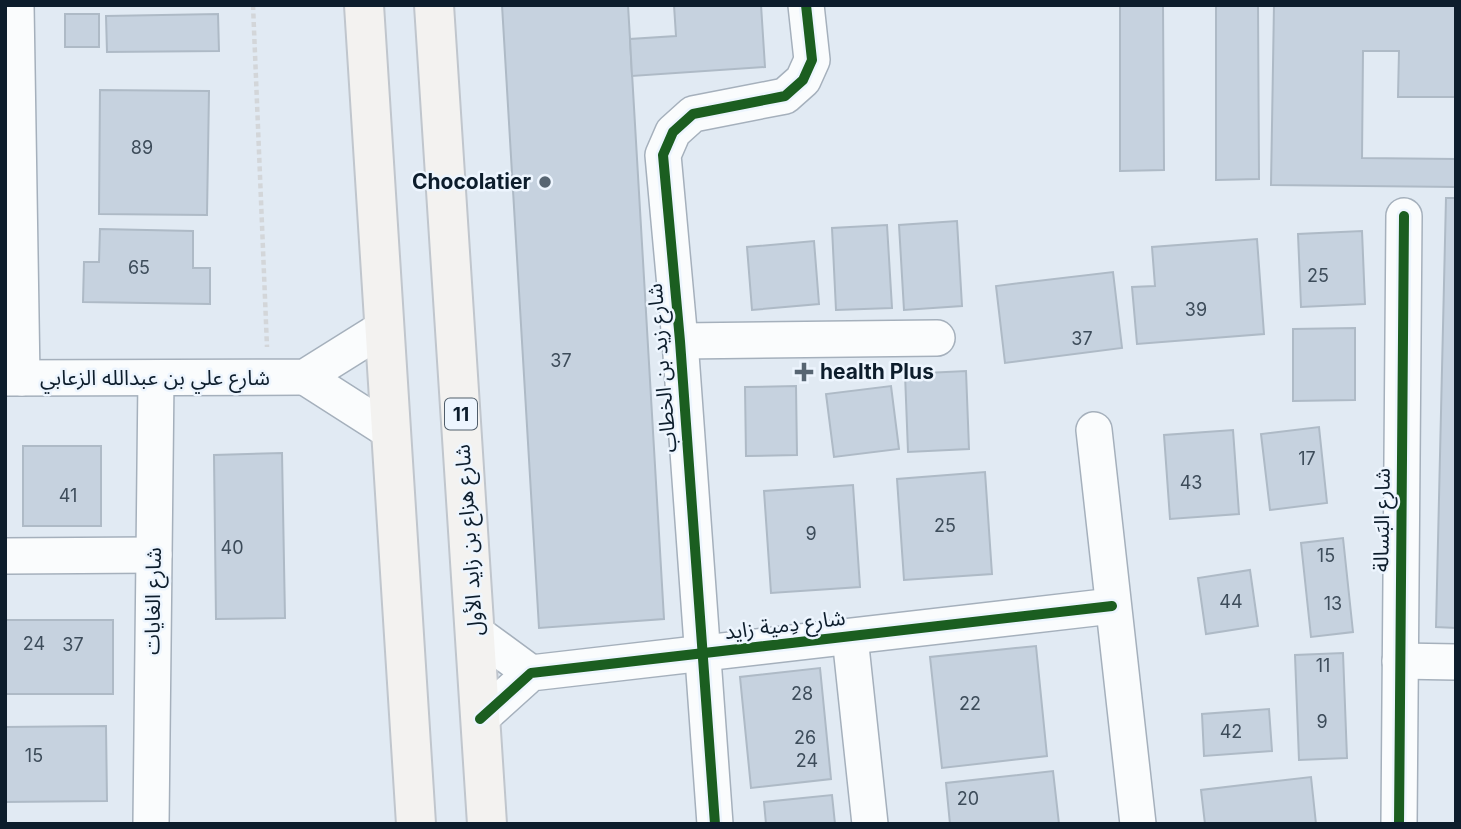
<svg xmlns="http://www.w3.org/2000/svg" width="1461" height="829" viewBox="0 0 1461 829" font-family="Inter,'Noto Sans Arabic',sans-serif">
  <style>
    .building { fill: #c6d2df; stroke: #aebac6; stroke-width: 2 }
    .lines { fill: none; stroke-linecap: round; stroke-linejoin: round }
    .minor-casing { stroke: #a5b0bc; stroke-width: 38 }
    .primary-casing { stroke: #c0c6cd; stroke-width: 42 }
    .path { stroke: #d3d6d9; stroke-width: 4.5; stroke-dasharray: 5 3.5; stroke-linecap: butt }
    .minor { stroke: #fafcfd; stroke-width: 35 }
    .primary { stroke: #f3f2f0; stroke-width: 38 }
    .cycleway-casing { stroke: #edf5fe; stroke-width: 15 }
    .cycleway { stroke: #1b5e20; stroke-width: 10 }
    .poi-dot { fill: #576572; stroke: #edf5fe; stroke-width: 2.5 }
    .labels { text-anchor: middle; stroke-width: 5; stroke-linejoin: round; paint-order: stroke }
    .number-label { font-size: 18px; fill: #3d4c5a }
    .shield { fill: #edf5fe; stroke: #505e6b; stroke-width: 2 }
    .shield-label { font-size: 19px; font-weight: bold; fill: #0d1d2c }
    .poi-label { font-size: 21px; font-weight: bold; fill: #0d1d2c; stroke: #edf5fe; text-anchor: end }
    .street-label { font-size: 21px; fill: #0d1d2c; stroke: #edf5fe }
  </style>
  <rect width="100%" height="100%" fill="#e1eaf3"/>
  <g class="building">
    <path d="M 502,5 L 628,5 L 664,619 L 539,628 Z"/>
    <path d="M 674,5 L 761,5 L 765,67 L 632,76 L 630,39 L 676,36 Z"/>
    <path d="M 1120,5 L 1163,5 L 1164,170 L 1120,171 Z"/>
    <path d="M 1216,5 L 1258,5 L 1259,179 L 1216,180 Z"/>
    <path d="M 1274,5 L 1456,5 L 1456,97 L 1398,97 L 1399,51 L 1363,51 L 1362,158 L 1456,159 L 1456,187 L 1271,185 Z"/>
    <rect x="65" y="14" width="34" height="33"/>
    <path d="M 218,14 L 219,51 L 107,52 L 106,16 Z"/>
    <path d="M 100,90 L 209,91 L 207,215 L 99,214 Z"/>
    <path d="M 1446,198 L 1456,198 L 1456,628 L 1436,627 Z"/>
    <path d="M 957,221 L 962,306 L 904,310 L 899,225 Z"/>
    <path d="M 887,225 L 892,308 L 836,310 L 832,228 Z"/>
    <path d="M 100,229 L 193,231 L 193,268 L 210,268 L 210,304 L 83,302 L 84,262 L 99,262 Z"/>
    <path d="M 1362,231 L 1365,304 L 1301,307 L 1298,234 Z"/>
    <path d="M 1257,239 L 1264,334 L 1137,344 L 1132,287 L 1155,286 L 1152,247 Z"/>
    <path d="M 814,241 L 819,304 L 752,310 L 747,247 Z"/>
    <path d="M 1113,272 L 1122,348 L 1005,363 L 996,286 Z"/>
    <path d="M 1355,328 L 1355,400 L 1293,401 L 1293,329 Z"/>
    <path d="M 966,371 L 969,449 L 908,452 L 905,374 Z"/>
    <path d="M 796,386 L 797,455 L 746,456 L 745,387 Z"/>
    <path d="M 891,386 L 899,449 L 834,457 L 826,394 Z"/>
    <path d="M 1319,427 L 1327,503 L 1270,510 L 1261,434 Z"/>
    <path d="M 1233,430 L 1239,514 L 1170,519 L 1164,435 Z"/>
    <rect x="23" y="446" width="78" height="80"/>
    <path d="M 282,453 L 285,618 L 216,619 L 214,455 Z"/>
    <path d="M 985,472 L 992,574 L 904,580 L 897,479 Z"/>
    <path d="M 853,485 L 860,587 L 771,593 L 764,491 Z"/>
    <path d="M 1343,538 L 1353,632 L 1311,637 L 1301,543 Z"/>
    <path d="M 1250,570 L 1258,626 L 1206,634 L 1198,578 Z"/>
    <rect x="5" y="620" width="108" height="74"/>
    <path d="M 1036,646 L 1047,756 L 942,768 L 930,657 Z"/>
    <path d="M 1343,653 L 1347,758 L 1299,760 L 1295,655 Z"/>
    <path d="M 820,668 L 831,779 L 751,788 L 740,677 Z"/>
    <path d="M 1269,709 L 1272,751 L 1204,756 L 1202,714 Z"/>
    <path d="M 106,726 L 107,801 L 5,802 L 5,727 Z"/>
    <path d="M 1053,771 L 1059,824 L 950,824 L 946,783 Z"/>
    <path d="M 1311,777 L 1316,824 L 1205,824 L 1201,790 Z"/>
    <path d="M 832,795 L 835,824 L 766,824 L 764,802 Z"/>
  </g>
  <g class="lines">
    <defs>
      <g id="minor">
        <path d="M 16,5 L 22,378"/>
        <path d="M 680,341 L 937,338"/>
        <path d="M 305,377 L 391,432"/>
        <path d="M 5,378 L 305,377 L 385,327"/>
        <path d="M 1094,430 L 1138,824"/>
        <path d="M 5,556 L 154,555"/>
        <path d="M 475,632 L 531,673"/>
        <path d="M 850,637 L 870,824"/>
        <path d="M 1400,661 L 1456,662"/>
        <path d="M 480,719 L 531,673 L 1112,606"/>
        <path d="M 151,824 L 156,378"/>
        <path d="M 715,824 L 680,341 L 663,155 L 673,132 L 693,114 L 785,96 L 803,80 L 812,60 L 806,5"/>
        <path d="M 1399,824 L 1404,216"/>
      </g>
      <g id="primary">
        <path d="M 364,5 L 416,824"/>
        <path d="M 434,5 L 487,824"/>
      </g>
    </defs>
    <use href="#minor" class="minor-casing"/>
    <use href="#primary" class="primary-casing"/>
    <path class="path" d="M 253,5 L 267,347"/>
    <use href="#minor" class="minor"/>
    <use href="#primary" class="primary"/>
    <defs>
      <g id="cycleway">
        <path d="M 480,719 L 531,673 L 1112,606"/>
        <path d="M 715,824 L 680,341 L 663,155 L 673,132 L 693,114 L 785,96 L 803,80 L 812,60 L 806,5"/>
        <path d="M 1399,824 L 1404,216"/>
      </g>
    </defs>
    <use href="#cycleway" class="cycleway-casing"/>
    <use href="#cycleway" class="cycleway"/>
  </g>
  <g class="poi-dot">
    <circle cx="545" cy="182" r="7"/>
    <path d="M800.5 361.5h7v7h7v7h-7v7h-7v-7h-7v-7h7z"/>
  </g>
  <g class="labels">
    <g class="number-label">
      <text x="142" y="154">89</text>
      <text x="139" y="274">65</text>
      <text x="1318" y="282">25</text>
      <text x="1196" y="316">39</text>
      <text x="1082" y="345">37</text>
      <text x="561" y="367">37</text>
      <text x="1307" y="465">17</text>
      <text x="1191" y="489">43</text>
      <text x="68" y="502">41</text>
      <text x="945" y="532">25</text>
      <text x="811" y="540">9</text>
      <text x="232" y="554">40</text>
      <text x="1326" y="562">15</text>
      <text x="1231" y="608">44</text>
      <text x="1333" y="610">13</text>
      <text x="34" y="650">24</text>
      <text x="73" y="651">37</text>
      <text x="1323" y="672">11</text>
      <text x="802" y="700">28</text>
      <text x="970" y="710">22</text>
      <text x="1322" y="728">9</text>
      <text x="1231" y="738">42</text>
      <text x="805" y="744">26</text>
      <text x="34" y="762">15</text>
      <text x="807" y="767">24</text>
      <text x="968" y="805">20</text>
    </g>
    <rect class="shield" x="445" y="398.5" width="32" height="31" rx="5"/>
    <g class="shield-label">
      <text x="461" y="421">11</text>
    </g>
    <g class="poi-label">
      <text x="531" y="189">Chocolatier</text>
      <text x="820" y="379" text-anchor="start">health Plus</text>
    </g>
    <g class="street-label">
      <text transform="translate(662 368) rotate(-95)" y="7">شارع زيد بن الخطاب</text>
      <text x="155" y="385">شارع علي بن عبدالله الزعابي</text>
      <text transform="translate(1382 520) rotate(-89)" y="7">شارع البَسالة</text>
      <text transform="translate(469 540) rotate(-94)" y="7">شارع هزاع بن زايد الأول</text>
      <text transform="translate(153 601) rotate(-89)" y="7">شارع الغايات</text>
      <text transform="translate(785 625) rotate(-7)" y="7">شارع دِمية زايد</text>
    </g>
  </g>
  <rect width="1461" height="829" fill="none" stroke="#0d1d2c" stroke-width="14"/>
</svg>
